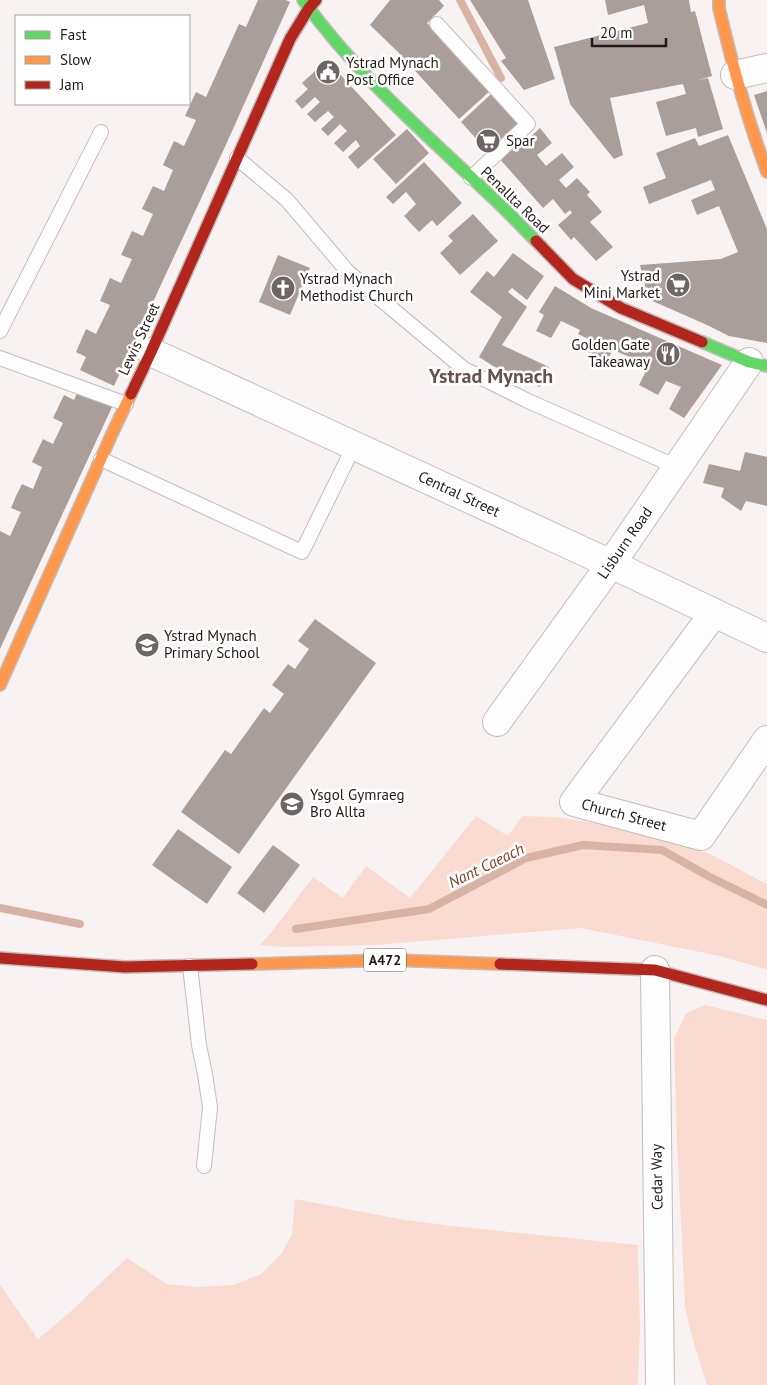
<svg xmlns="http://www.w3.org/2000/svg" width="767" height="1385" viewBox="0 0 767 1385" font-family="'PT Sans',sans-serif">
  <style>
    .green { fill: #f9dbd2 }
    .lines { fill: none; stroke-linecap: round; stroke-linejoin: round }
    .stream { stroke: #d9b2a6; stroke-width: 8 }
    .building { fill: #aa9e9b }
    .lane-casing { stroke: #c3bdbb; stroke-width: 16 }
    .street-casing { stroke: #c3bdbb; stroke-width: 30 }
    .fast-casing { stroke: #c3bdbb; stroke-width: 14 }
    .slow-casing { stroke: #c3bdbb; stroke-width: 14 }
    .jam-casing { stroke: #c3bdbb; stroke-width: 14 }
    .lane { stroke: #fefdfd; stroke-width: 14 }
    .street { stroke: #fefdfd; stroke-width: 28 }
    .fast { stroke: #63d668; stroke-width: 11 }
    .slow { stroke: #ff974d; stroke-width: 11 }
    .jam { stroke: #b3261e; stroke-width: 11 }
    .labels { text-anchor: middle; stroke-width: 5; stroke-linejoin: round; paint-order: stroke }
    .shield { fill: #fff; stroke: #655f5d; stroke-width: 1 }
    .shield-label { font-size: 14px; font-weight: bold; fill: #231a17 }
    .poi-label { font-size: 15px; fill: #231a17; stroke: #fff; text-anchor: start }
    .street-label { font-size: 15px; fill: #231a17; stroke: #fff }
    .water-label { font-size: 16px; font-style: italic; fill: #823e29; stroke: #fff }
    .district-label { font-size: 20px; font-weight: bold; fill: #67524b; stroke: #fff }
  </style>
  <rect width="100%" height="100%" fill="#f8f3f2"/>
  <g class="green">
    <path d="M 476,816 L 508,836 L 522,816 L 556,817 L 645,831 L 712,855 L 767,884 L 767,970 L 720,956 L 581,928 L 375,945 L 283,947 L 260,945 L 274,929 L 313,877 L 343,898 L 366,866 L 410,898 Z"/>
    <path d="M 705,1005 L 767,1020 L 767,1385 L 707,1385 L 694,1344 L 685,1307 L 677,1141 L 674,1039 L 686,1013 Z"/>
    <path d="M 295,1199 L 405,1220 L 462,1227 L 638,1245 L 640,1329 L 638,1385 L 0,1385 L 0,1285 L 38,1339 L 69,1313 L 127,1258 L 167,1284 L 196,1287 L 233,1285 L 261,1274 L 282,1253 L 292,1234 Z"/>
  </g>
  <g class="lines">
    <g class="stream">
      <path d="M 460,0 L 501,78"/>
      <path d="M 0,908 L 80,924"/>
      <path d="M 296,929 L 429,909 L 526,858 L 583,845 L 662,850 L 710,877 L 767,905"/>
    </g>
  </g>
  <g class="building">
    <path d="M 258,0 L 286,0 L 290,2 L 224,149 L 114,386 L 80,370 L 86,357 L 76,352 L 86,329 L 96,334 L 110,305 L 100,301 L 110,278 L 121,283 L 132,259 L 121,255 L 132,231 L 143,236 L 153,214 L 142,209 L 153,186 L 164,191 L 173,170 L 163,165 L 174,141 L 184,146 L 196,120 L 185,116 L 196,92 L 206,97 L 239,24 L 246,27 Z"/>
    <path d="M 390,0 L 439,0 L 444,6 L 427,23 L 490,91 L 459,119 L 398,52 L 370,25 Z"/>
    <path d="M 470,0 L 528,0 L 555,79 L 524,90 L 501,61 L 506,58 Z"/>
    <path d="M 605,0 L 689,0 L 691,12 L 695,11 L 712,76 L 698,80 L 708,78 L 723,129 L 698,137 L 696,128 L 666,136 L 656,102 L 686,94 L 683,84 L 610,98 L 623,155 L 614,159 L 570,104 L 554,47 L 648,23 L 644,5 L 608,15 Z"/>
    <path d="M 327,60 L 396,135 L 358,169 L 348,157 L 360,146 L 356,140 L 343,152 L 334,143 L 347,131 L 340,124 L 328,136 L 321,129 L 334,117 L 328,111 L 315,122 L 307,114 L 320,102 L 315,97 L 302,109 L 295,101 L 308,89 L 302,83 Z"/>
    <path d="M 767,91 L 767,133 L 754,95 Z"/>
    <path d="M 491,94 L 521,127 L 491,155 L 461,122 Z"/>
    <path d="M 540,128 L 552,143 L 537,155 L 546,166 L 562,153 L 574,167 L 559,180 L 566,188 L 577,178 L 590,192 L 587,195 L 602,212 L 590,222 L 613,247 L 596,261 L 574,237 L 571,240 L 558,225 L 572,213 L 570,210 L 565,214 L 553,199 L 543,208 L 498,157 L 520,137 L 525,142 Z"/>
    <path d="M 407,129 L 429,153 L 396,184 L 373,159 Z"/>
    <path d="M 728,135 L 767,229 L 767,343 L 729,336 L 707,325 L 648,299 L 640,265 L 721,259 L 738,252 L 719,206 L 697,215 L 691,200 L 715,190 L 711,180 L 649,204 L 643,187 L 666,178 L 656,153 L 695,138 L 699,146 Z"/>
    <path d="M 424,162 L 462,203 L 437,226 L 432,220 L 419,232 L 404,216 L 416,204 L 406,192 L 393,204 L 386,197 Z"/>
    <path d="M 473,214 L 498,241 L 460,275 L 440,253 L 453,241 L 448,236 Z"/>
    <path d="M 513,253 L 544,276 L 527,300 L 512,288 L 508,292 L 527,307 L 502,345 L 549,367 L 540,387 L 493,366 L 479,357 L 502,317 L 470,292 L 487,271 L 494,277 Z"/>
    <path d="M 278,255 L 310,268 L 290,315 L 259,302 Z"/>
    <path d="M 555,286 L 591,308 L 722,365 L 684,418 L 669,409 L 681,387 L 666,381 L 658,395 L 639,385 L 649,365 L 613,350 L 607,360 L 586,351 L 592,341 L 578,334 L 580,330 L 561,321 L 551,338 L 536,331 L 544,315 L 539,312 Z"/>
    <path d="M 78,391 L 112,407 L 0,649 L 0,531 L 10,536 L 21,512 L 11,508 L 16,496 L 22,484 L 33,489 L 42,467 L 32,462 L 43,439 L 53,444 L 63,423 L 53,418 L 64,395 L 74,400 Z"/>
    <path d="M 745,452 L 767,457 L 767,506 L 746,501 L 741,511 L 721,497 L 724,488 L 703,483 L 709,464 L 740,471 Z"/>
    <path d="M 315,619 L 376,663 L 239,854 L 181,812 L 225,750 L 231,754 L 264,708 L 270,713 L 284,694 L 272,685 L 288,664 L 295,669 L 309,649 L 298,641 Z"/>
    <path d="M 178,829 L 232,867 L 207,904 L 152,865 Z"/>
    <path d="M 273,845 L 300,865 L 264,913 L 237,893 Z"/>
  </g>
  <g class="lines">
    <defs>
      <g id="lane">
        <path d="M 437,24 L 528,124 L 471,178"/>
        <path d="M 237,158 L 287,200 L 348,272 L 464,369 L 528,401 L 677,467"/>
        <path d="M 0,331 L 101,132"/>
        <path d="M 0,358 L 126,404"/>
        <path d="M 101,459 L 302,552 L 354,446"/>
        <path d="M 190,966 L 199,1045 L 205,1074 L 210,1107 L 204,1166"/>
      </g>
      <g id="street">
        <path d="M 735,75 L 767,68"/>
        <path d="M 151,352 L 611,564 L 767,638"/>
        <path d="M 714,613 L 574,802 L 701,836 L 767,740"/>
        <path d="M 497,722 L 611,564 L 749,362"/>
        <path d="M 655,970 L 660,1385"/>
      </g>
      <g id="fast">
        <path d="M 303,0 C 357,75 426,134 493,198 C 508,212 522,227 536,241"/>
        <path d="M 702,342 L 749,362 L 767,366"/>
      </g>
      <g id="slow">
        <path d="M 719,0 L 719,8 C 732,64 747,118 767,172"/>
        <path d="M 0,685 L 111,436 L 131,394"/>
        <path d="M 252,964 L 393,960 L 500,964"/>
      </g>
      <g id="jam">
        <path d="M 536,241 L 573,279 L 621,308 L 702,342"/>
        <path d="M 131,394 L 151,352 L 290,39 L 309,8 L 316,0"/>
        <path d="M 0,958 L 125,967 L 252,964"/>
        <path d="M 500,964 L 655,970 L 767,1000"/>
      </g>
    </defs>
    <use href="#lane" class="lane-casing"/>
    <use href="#street" class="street-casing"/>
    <use href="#fast" class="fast-casing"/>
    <use href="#slow" class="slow-casing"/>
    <use href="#jam" class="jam-casing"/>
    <use href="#lane" class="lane"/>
    <use href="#street" class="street"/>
    <use href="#fast" class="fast"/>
    <use href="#slow" class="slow"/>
    <use href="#jam" class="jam"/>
  </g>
  <defs>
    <symbol id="civic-disc" viewBox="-11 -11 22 22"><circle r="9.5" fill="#6e6664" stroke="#fff"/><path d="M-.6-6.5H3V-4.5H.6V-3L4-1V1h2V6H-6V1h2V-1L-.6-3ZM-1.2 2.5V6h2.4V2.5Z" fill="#fff"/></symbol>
    <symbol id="supermarket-disc" viewBox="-11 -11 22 22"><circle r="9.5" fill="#6e6664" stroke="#fff"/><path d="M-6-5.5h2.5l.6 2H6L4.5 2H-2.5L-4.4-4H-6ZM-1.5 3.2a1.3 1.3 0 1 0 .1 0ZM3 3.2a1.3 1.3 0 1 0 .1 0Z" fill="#fff"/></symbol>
    <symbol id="church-disc" viewBox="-11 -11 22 22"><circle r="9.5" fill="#6e6664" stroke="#fff"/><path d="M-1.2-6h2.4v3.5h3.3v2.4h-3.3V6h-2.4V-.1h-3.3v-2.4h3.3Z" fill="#fff"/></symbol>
    <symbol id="restaurant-disc" viewBox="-11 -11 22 22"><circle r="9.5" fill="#6e6664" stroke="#fff"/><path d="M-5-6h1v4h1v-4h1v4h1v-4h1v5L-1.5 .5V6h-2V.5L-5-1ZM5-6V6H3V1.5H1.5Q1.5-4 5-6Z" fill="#fff"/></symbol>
    <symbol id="school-disc" viewBox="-11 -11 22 22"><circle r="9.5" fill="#6e6664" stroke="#fff"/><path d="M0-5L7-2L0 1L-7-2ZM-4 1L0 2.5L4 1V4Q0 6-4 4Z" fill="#fff"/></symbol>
  </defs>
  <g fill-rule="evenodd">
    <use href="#civic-disc" x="314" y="58" width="28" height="28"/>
    <use href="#supermarket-disc" x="474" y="127" width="28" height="28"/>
    <use href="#supermarket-disc" x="664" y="271" width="28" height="28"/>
    <use href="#church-disc" x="269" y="274" width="28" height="28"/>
    <use href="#restaurant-disc" x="654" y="340" width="28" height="28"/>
    <use href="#school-disc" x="133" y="631" width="28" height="28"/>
    <use href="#school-disc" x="278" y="790" width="28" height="28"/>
  </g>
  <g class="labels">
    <rect class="shield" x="364" y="948.5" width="42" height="23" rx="4"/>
    <g class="shield-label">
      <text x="385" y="965">A472</text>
    </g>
    <g class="poi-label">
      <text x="346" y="68">Ystrad Mynach<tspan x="346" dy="17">Post Office</tspan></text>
      <text x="506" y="146">Spar</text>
      <text x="660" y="281" text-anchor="end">Ystrad<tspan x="660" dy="17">Mini Market</tspan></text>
      <text x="300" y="284">Ystrad Mynach<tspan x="300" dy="17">Methodist Church</tspan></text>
      <text x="650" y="350" text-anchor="end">Golden Gate<tspan x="650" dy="17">Takeaway</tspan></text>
      <text x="164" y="641">Ystrad Mynach<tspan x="164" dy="17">Primary School</tspan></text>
      <text x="310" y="800">Ysgol Gymraeg<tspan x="310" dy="17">Bro Allta</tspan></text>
    </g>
    <g class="street-label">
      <text transform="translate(515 200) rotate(44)" y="5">Penallta Road</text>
      <text transform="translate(139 339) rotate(-65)" y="5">Lewis Street</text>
      <text transform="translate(459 494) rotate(25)" y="5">Central Street</text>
      <text transform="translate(625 543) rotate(-55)" y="5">Lisburn Road</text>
      <text transform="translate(624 815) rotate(15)" y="5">Church Street</text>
      <text transform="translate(657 1177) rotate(-91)" y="5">Cedar Way</text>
    </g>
    <g class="water-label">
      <text transform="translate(486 865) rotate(-26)" y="6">Nant Caeach</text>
    </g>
    <g class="district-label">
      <text x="491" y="383">Ystrad Mynach</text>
    </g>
  </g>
  <rect x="15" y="15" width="175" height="90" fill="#ffffff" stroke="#a7a3a2"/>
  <rect x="25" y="31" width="25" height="8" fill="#63d668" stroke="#a7a3a2"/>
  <text x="60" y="40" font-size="15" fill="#231a17">Fast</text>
  <rect x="25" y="56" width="25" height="8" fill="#ff974d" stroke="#a7a3a2"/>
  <text x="60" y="65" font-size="15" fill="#231a17">Slow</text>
  <rect x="25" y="81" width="25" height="8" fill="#b3261e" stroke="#a7a3a2"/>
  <text x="60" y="90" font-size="15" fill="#231a17">Jam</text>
  <path d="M592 38v8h74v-8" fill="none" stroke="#231a17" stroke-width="2.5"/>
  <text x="600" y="38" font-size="15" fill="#231a17" stroke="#ffffff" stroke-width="4" paint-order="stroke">20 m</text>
</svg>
